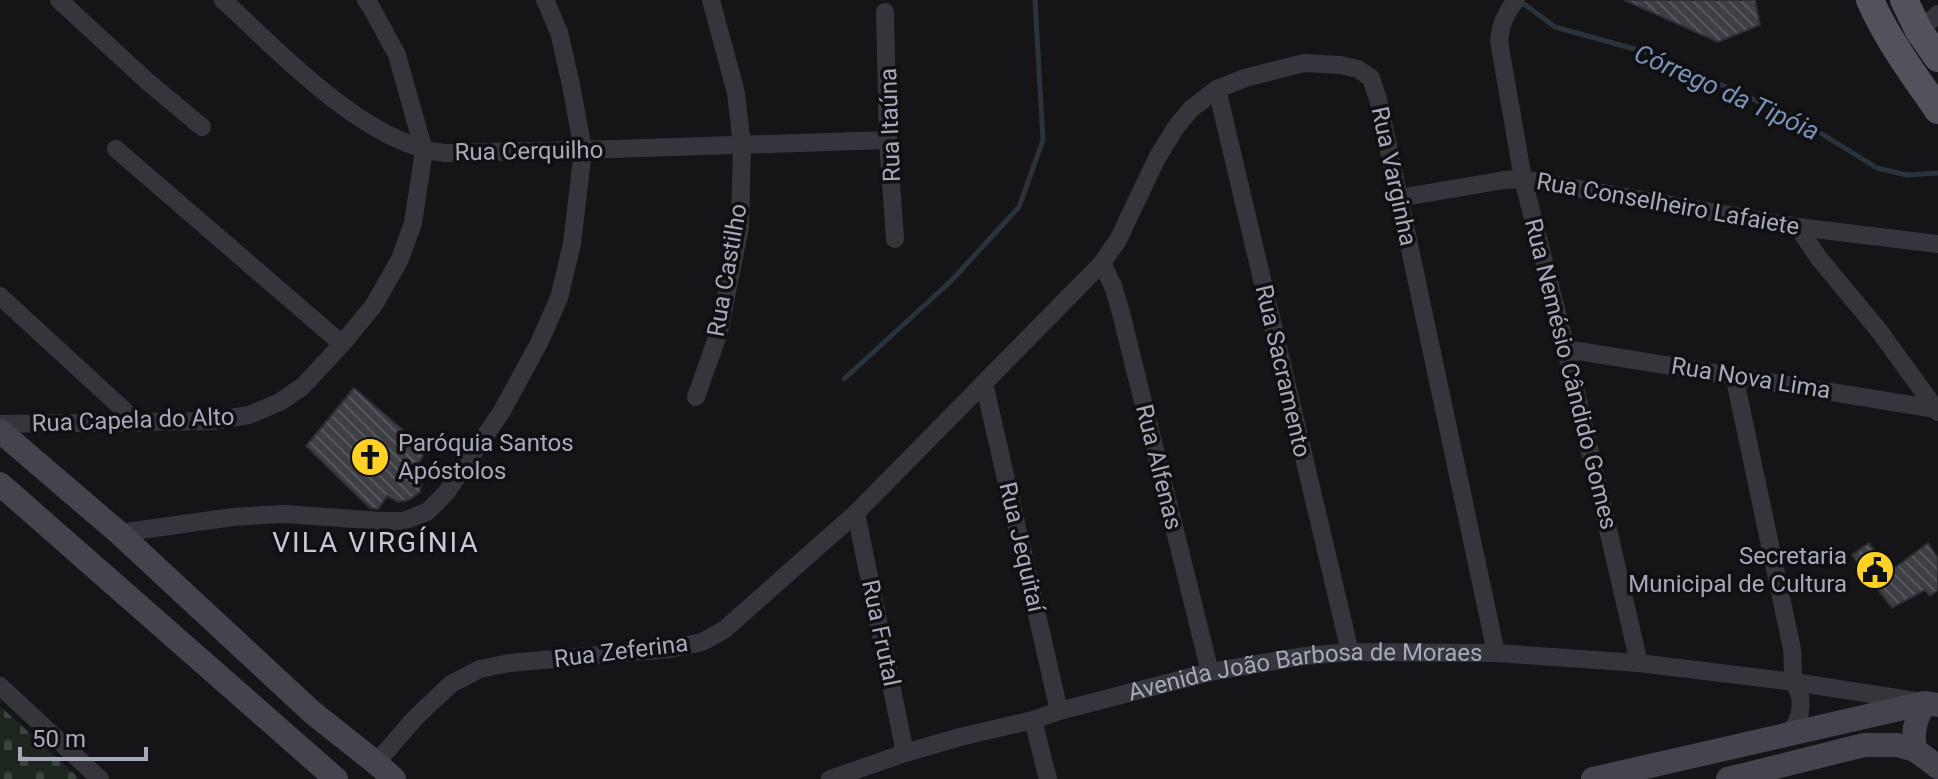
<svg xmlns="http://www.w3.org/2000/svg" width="1938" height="779" viewBox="0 0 1938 779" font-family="Roboto,sans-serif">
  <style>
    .cemetery { fill: url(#cemetery-stones) }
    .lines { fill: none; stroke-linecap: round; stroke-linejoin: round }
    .stream { stroke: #2a323c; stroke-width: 5 }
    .building { fill: url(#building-back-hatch); stroke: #2f2f33; stroke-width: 2 }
    .street { stroke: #35363c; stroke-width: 18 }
    .secondary { stroke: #43444d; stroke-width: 24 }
    .primary { stroke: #51525c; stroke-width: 28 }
    .labels { text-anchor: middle; stroke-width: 7; stroke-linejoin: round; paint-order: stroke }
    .street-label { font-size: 24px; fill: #a5a9b9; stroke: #101012 }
    .poi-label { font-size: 24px; fill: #a5a9b9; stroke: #101012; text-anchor: start }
    .water-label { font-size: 26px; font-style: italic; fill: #7992b7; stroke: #101012 }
    .quarter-label { font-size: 28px; letter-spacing: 2px; fill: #c7c9d4; stroke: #101012 }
  </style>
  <defs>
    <pattern id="cemetery-stones" width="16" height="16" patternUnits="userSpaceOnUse" patternTransform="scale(2)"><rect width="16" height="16" fill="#1c261f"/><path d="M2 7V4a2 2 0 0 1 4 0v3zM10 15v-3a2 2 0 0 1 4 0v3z" fill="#3a433d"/></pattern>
    <pattern id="building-back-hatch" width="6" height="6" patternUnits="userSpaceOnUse" patternTransform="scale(2)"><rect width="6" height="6" fill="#3e3f45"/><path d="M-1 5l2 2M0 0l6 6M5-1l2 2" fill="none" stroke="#57585e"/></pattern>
  </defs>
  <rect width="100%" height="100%" fill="#151517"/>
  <path class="cemetery" d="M 0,706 L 80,779 L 0,779 Z"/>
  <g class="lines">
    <g class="stream">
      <path d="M 1520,1 L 1555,27 L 1649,53 L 1798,119 L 1877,168 L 1907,175 L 1938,173"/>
      <path d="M 844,379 L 951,281 L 1019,207 L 1043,140 L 1035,0"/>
    </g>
  </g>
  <g class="building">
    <path d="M 1624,0 L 1755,0 L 1760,25 L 1718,42 Z"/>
    <path d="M 354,388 L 426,450 L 418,464 L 422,478 L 420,492 L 409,500 L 398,502 L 387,496 L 378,509 L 370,508 L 306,446 Z"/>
    <path d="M 1869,543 L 1889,572 L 1928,543 L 1938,558 L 1938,590 L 1930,596 L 1925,590 L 1892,608 L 1852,555 Z"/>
  </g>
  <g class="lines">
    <g class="street">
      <path d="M 59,0 L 148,82 L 202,127"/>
      <path d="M 223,0 C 281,53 364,143 444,153 L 583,150 L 888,140"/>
      <path d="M 1516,0 C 1505,14 1501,24 1499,41 L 1523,179 L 1566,349 L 1639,663"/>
      <path d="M 885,12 L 888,140 L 895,239"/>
      <path d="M 1919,31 L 1938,14"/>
      <path d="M 1217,89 L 1350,652"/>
      <path d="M 116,149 L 342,344"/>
      <path d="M 1399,198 L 1504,180 L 1523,179 L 1798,227 L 1938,244"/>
      <path d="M 1798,227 L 1818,257 L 1880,332 L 1938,412"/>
      <path d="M 1102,263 L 1113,286 L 1120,309 L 1210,672"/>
      <path d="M 0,296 L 138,423"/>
      <path d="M 1566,349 L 1936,409"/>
      <path d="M 1734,375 L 1792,649 C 1793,659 1792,671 1794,681 C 1795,686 1798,689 1799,693 C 1804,709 1798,723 1788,735"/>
      <path d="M 984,383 L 1059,711"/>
      <path d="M 696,397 L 719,332 L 740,227 L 742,145 L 736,93 L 711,0"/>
      <path d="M 0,424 L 212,421 L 249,415 L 280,402 L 303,386 L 342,344 L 374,305 L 400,259 L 413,223 L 424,151 L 397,55 L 371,7 L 366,0"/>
      <path d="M 856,513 L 905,753"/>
      <path d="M 119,533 L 233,517 L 263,515 L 286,514 L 382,521 L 403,521 L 427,512 L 446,493 L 502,411 L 539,343 L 559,298 L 572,244 L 583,150 L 571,85 L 559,32 L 545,0"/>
      <path d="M 0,686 L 100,779"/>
      <path d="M 1033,720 L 1048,779"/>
      <path d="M 376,763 L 416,717 L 451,684 L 480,669 L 509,663 L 670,649 L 702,642 L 724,630 L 856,513 L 1102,263 L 1118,240 L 1157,158 L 1176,127 L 1191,109 L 1217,89 L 1245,78 L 1304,63 L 1340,65 L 1358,69 L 1371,78 L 1378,99 L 1496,653"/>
      <path id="s1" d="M 830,779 L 905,753 L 960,737 L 1033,720 L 1059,711 L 1210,672 L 1304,656 L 1350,652 L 1496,653 L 1639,663 L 1794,682 L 1916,701"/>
    </g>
    <g class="secondary">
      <path d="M 0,431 L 119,533 L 313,713 L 376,763 L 394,779"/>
      <path d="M 0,484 L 336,779"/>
      <path d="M 1915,750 C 1912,732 1915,718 1925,703"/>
      <path d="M 1593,779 L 1925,703 L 1938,705"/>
      <path d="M 1728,779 L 1864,745 L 1897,745 L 1915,750 L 1938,767"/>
    </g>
    <g class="primary">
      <path d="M 1870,0 C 1887,39 1914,75 1938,110"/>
      <path d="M 1904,0 L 1919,31 L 1938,58"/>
    </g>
  </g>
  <defs>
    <symbol id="church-disc" viewBox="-11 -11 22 22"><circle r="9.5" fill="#ffd125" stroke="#101012"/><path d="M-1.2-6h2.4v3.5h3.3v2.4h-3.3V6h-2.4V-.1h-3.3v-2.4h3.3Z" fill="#111"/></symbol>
    <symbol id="civic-disc" viewBox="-11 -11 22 22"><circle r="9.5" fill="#ffd125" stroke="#101012"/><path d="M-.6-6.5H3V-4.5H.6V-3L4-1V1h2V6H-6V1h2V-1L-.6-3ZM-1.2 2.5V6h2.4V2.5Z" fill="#111"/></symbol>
  </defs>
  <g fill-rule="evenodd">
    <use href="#church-disc" x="348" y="435" width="44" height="44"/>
    <use href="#civic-disc" x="1853" y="548" width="44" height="44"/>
  </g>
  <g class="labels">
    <g class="street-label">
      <text transform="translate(890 125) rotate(-92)" y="8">Rua Itaúna</text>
      <text transform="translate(529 151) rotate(-1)" y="8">Rua Cerquilho</text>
      <text transform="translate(1394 176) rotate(78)" y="8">Rua Varginha</text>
      <text transform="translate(1668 204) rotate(10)" y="8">Rua Conselheiro Lafaiete</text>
      <text transform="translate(727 270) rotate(-80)" y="8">Rua Castilho</text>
      <text transform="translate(1283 371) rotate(77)" y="8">Rua Sacramento</text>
      <text transform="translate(1571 374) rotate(76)" y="8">Rua Nemésio Cândido Gomes</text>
      <text transform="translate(1751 378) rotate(9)" y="8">Rua Nova Lima</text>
      <text transform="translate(133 420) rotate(-2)" y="8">Rua Capela do Alto</text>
      <text transform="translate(1159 467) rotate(76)" y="8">Rua Alfenas</text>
      <text transform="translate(1022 547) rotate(77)" y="8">Rua Jequitaí</text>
      <text transform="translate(881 633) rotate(78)" y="8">Rua Frutal</text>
      <text transform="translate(621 651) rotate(-7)" y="8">Rua Zeferina</text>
      <text dy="8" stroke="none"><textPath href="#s1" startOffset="490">Avenida João Barbosa de Moraes</textPath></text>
    </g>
    <g class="poi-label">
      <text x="398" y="451">Paróquia Santos<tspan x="398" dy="28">Apóstolos</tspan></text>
      <text x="1847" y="564" text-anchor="end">Secretaria<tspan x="1847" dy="28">Municipal de Cultura</tspan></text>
    </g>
    <g class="water-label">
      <text transform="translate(1727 92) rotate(24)" y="9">Córrego da Tipóia</text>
    </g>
    <g class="quarter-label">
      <text x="376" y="552">VILA VIRGÍNIA</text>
    </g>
  </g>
  <path d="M20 747v12h126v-12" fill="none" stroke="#a5a9b9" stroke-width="4"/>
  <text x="32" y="747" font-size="24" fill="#a5a9b9" stroke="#101012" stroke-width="6" paint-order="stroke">50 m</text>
</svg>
